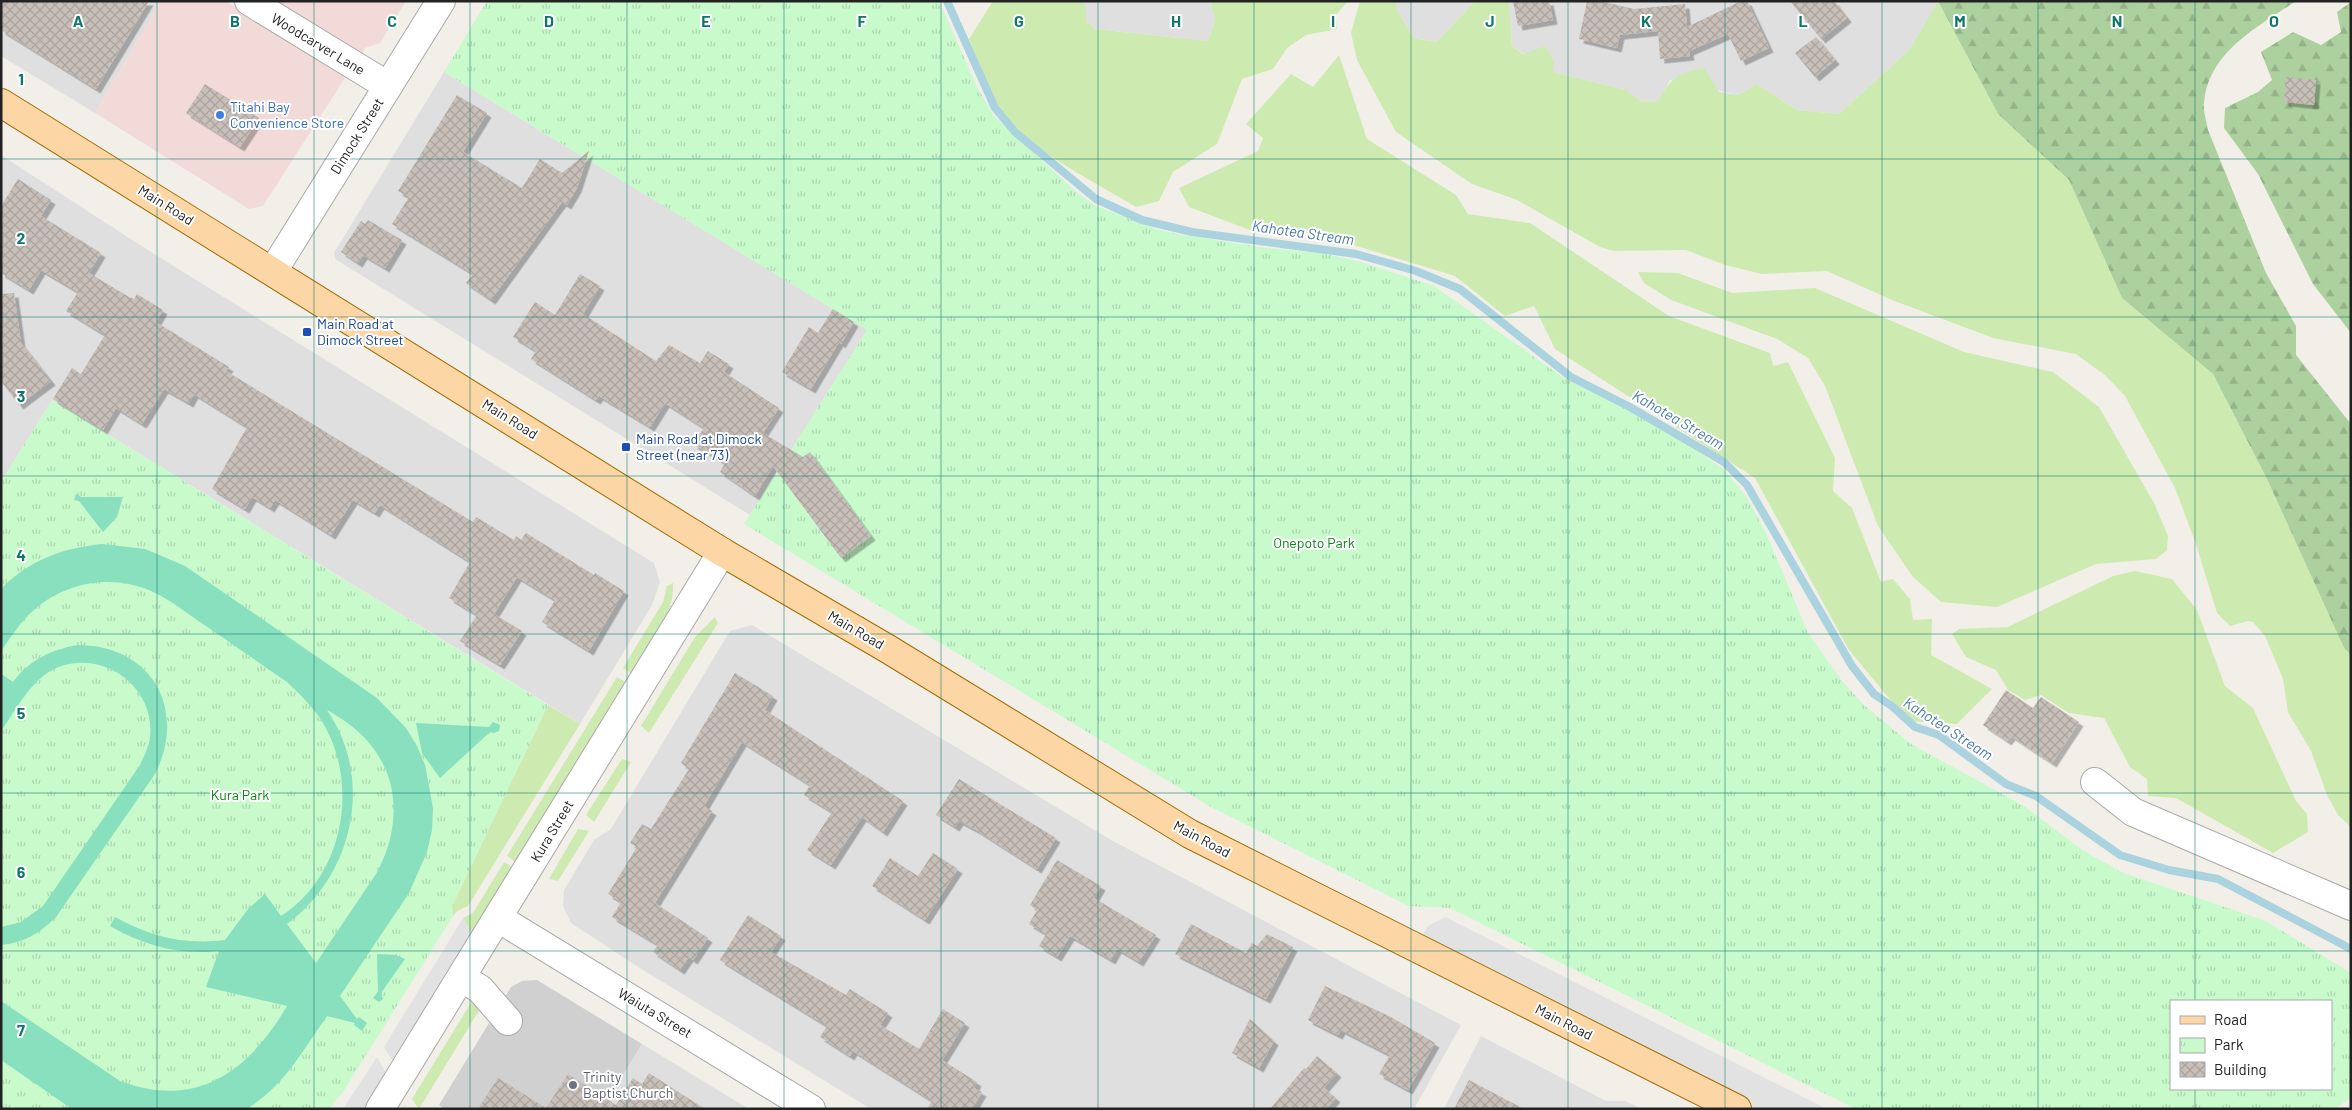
<svg xmlns="http://www.w3.org/2000/svg" width="2352" height="1110" viewBox="0 0 2352 1110" font-family="Barlow,sans-serif">
  <style>
    .residential { fill: #e0dfdf }
    .commercial { fill: #f2dad9 }
    .religious { fill: #d0d0d0 }
    .grass { fill: #cdebb0 }
    .forest { fill: url(#forest-firs) }
    .park { fill: url(#park-tufts); fill-rule: evenodd }
    .pitch { fill: #88e0be; fill-rule: evenodd }
    .parking { fill: #e2e2e2 }
    .lines { fill: none; stroke-linecap: round; stroke-linejoin: round }
    .stream { stroke: #aad3df; stroke-width: 8 }
    .building { fill: url(#building-cross-hatch); filter: url(#shadow) }
    .minor-casing { stroke: #a9a9a9; stroke-width: 30 }
    .major-casing { stroke: #a06b00; stroke-width: 30 }
    .minor { stroke: #fff; stroke-width: 28 }
    .major { stroke: #fcd6a4; stroke-width: 28 }
    .grid { fill: none; stroke: #0f766e; stroke-width: 1; stroke-opacity: 0.55 }
    .shop-dot { fill: #3f7fe0; stroke: #fff; stroke-width: 2 }
    .transit-dot { fill: #1a4fb4; stroke: #fff; stroke-width: 2 }
    .worship-dot { fill: #6b7280; stroke: #fff; stroke-width: 2 }
    .labels { text-anchor: middle; stroke-width: 4; stroke-linejoin: round; paint-order: stroke }
    .street-label { font-size: 14px; fill: #222; stroke: #fff }
    .shop-label { font-size: 14px; fill: #366cbe; stroke: #fff; text-anchor: start }
    .transit-label { font-size: 14px; fill: #164399; stroke: #fff; text-anchor: start }
    .park-label { font-size: 14px; fill: #0c8416; stroke: #fff }
    .worship-label { font-size: 14px; fill: #5b616d; stroke: #fff; text-anchor: start }
    .water-label { font-size: 15px; font-style: italic; fill: #4a7aab; stroke: #fff }
    .grid-label { font-size: 16px; text-anchor: middle; font-weight: bold; fill: #0f766e; stroke: #fff; stroke-width: 4; stroke-linejoin: round; paint-order: stroke }
  </style>
  <defs>
    <pattern id="forest-firs" width="22" height="20" patternUnits="userSpaceOnUse" patternTransform="scale(1.25)"><rect width="22" height="20" fill="#add19e"/><path d="M5 1l3.5 6h-7zM16 11l3.5 6h-7z" fill="#95b388"/></pattern>
    <pattern id="park-tufts" width="24" height="20" patternUnits="userSpaceOnUse" patternTransform="scale(1.25)"><rect width="24" height="20" fill="#c8facc"/><path d="M3 7l-1-3M5 7V3M7 7l1-3M15 17l-1-3M17 17v-4M19 17l1-3" fill="none" stroke="#acd6af"/></pattern>
    <pattern id="building-cross-hatch" width="8" height="8" patternUnits="userSpaceOnUse" patternTransform="scale(1.25)"><rect width="8" height="8" fill="#c7bfb8"/><path d="M0 0l8 8M0 8l8-8" fill="none" stroke="#aba49e"/></pattern>
    <filter id="shadow"><feDropShadow dx="4.5" dy="4.5" stdDeviation="0" flood-color="#0004"/></filter>
  </defs>
  <rect width="100%" height="100%" fill="#f2efe9"/>
  <g class="residential">
    <path d="M 1,1 L 161,1 L 95,113 L 1,56 Z"/>
    <path d="M 1082,1 L 1210,1 L 1215,20 L 1208,41 L 1095,29 L 1086,21 L 1086,6 Z"/>
    <path d="M 1396,1 L 1475,1 L 1437,42 L 1414,38 L 1398,12 Z"/>
    <path d="M 1509,1 L 1938,1 L 1909,50 L 1839,114 L 1797,110 L 1757,84 L 1738,95 L 1670,80 L 1659,101 L 1641,102 L 1626,90 L 1553,72 L 1512,46 Z"/>
    <path d="M 444,72 L 868,330 L 750,515 L 335,259 L 334,253 Z"/>
    <path d="M 1,155 L 143,247 L 654,563 L 660,582 L 652,605 L 580,724 L 52,400 L 1,482 Z"/>
    <path d="M 752,625 L 1113,841 L 1461,1025 L 1414,1109 L 871,1109 L 635,965 L 571,923 L 563,906 L 564,890 L 594,840 L 611,829 L 730,631 Z"/>
    <path d="M 1481,1036 L 1606,1101 L 1625,1101 L 1642,1109 L 1444,1109 Z"/>
    <path d="M 642,1044 L 749,1109 L 602,1109 Z"/>
  </g>
  <g class="commercial">
    <path d="M 161,1 L 226,1 L 347,75 L 263,206 L 249,209 L 95,113 Z"/>
    <path d="M 269,1 L 406,1 L 380,43 L 365,48 L 360,57 Z"/>
  </g>
  <path class="religious" d="M 537,980 L 642,1044 L 602,1109 L 444,1109 L 439,1105 L 511,987 L 522,981 Z"/>
  <g class="grass">
    <path d="M 993,1 L 1082,1 L 1086,6 L 1086,21 L 1095,29 L 1208,41 L 1215,20 L 1210,1 L 1348,1 L 1336,15 L 1337,29 L 1306,35 L 1287,48 L 1273,69 L 1242,79 L 1217,144 L 1173,172 L 1159,201 L 1136,207 C 1097,183 1020,146 998,106 C 986,86 978,61 969,39 Z"/>
    <path d="M 1360,1 L 1396,1 L 1398,12 L 1414,38 L 1437,42 L 1475,1 L 1509,1 L 1512,46 L 1523,54 L 1545,46 L 1554,61 L 1553,72 L 1626,90 L 1642,102 L 1658,101 C 1671,78 1677,73 1704,68 L 1719,92 L 1738,95 L 1757,84 L 1797,110 L 1839,114 L 1909,50 L 1938,1 L 1998,114 L 2069,180 L 2122,298 L 2213,374 L 2267,479 L 2344,648 L 2351,655 L 2351,827 L 2338,815 L 2327,795 L 2311,751 L 2288,712 L 2283,679 L 2265,636 L 2253,622 L 2248,621 L 2230,626 L 2217,613 L 2196,544 L 2175,488 L 2125,396 L 2106,376 L 2076,354 L 1993,338 L 1892,300 L 1827,271 L 1762,274 L 1725,265 L 1686,250 L 1614,251 L 1600,247 L 1517,200 L 1472,184 L 1396,132 L 1357,60 L 1351,33 Z"/>
    <path d="M 1339,55 L 1367,139 L 1456,195 L 1468,214 L 1530,223 L 1669,316 L 1770,353 L 1773,366 L 1788,362 L 1835,458 L 1833,491 L 1852,508 L 1881,582 L 1893,579 L 1910,599 L 1913,620 L 1932,619 L 1931,655 L 1992,689 L 1957,724 L 1908,721 L 1849,650 L 1755,478 L 1555,349 L 1534,306 L 1505,316 L 1455,276 L 1307,231 L 1255,232 L 1189,207 L 1179,188 L 1258,151 L 1263,138 L 1246,124 L 1291,74 L 1313,87 Z"/>
    <path d="M 1638,272 L 1678,273 L 1732,293 L 1815,288 L 1964,352 L 2053,372 L 2099,407 L 2154,503 L 2168,536 L 2167,550 L 2156,559 L 2096,564 L 1997,607 L 1941,602 L 1913,577 L 1878,526 L 1825,386 L 1808,358 L 1777,339 L 1671,300 L 1644,283 Z"/>
    <path d="M 2135,571 L 2172,579 L 2197,610 L 2225,686 L 2253,708 L 2296,801 L 2307,814 L 2308,832 L 2273,853 L 2176,798 L 2148,796 L 2147,779 L 2130,767 L 2104,718 L 2069,713 L 2041,695 L 2025,700 L 2008,690 L 1996,670 L 1966,657 L 1952,634 L 1959,629 L 2008,627 L 2113,576 Z"/>
    <path d="M 673,583 C 675,616 648,647 632,674 L 623,668 L 663,602 L 667,586 Z"/>
    <path d="M 715,617 L 718,623 L 649,733 L 641,726 L 695,637 Z"/>
    <path d="M 617,677 L 627,683 L 517,863 L 507,856 Z"/>
    <path d="M 548,705 L 580,724 L 468,906 L 457,911 L 453,916 L 452,906 Z"/>
    <path d="M 622,759 L 631,762 L 594,822 L 586,815 Z"/>
    <path d="M 578,829 L 589,831 L 558,881 L 549,879 Z"/>
    <path d="M 504,862 L 514,868 L 473,935 L 463,918 L 473,913 Z"/>
    <path d="M 475,996 L 483,1004 L 419,1109 L 412,1099 Z"/>
  </g>
  <g class="forest">
    <path d="M 1938,1 L 2296,1 C 2258,27 2208,52 2204,103 C 2203,112 2207,122 2208,130 L 2266,273 L 2296,326 L 2296,355 L 2351,424 L 2351,655 L 2344,648 L 2267,479 L 2213,374 L 2122,298 L 2069,180 L 1998,114 Z"/>
    <path d="M 2351,2 L 2351,333 L 2313,284 L 2258,174 L 2224,128 L 2225,108 L 2258,92 L 2272,80 L 2261,52 L 2293,32 L 2321,45 L 2341,32 L 2337,12 Z"/>
  </g>
  <g class="park">
    <path d="M 487,1 L 939,1 L 977,87 L 994,116 L 1075,191 L 1096,206 L 1156,229 L 1178,234 L 1266,248 L 1322,253 L 1361,262 L 1434,286 L 1564,378 L 1657,424 L 1722,468 L 1746,496 L 1766,533 L 1808,633 L 1842,681 L 1865,706 L 1911,744 L 2024,806 L 2081,849 L 2121,872 L 2266,921 L 2351,973 L 2351,1098 L 2334,1109 L 1856,1109 L 1450,908 L 1409,906 L 1211,807 L 744,524 L 867,330 L 444,72 ZM 2171,1001 L 2331,1001 L 2331,1089 L 2171,1089 Z"/>
    <path d="M 52,400 L 548,705 L 452,906 L 453,916 L 343,1092 L 329,1109 L 1,1109 L 1,482 Z"/>
  </g>
  <g class="pitch">
    <path d="M 76,494 L 81,497 L 123,497 L 117,517 L 103,532 L 79,501 L 74,500 Z"/>
    <path d="M 102,544 L 145,549 L 185,566 L 377,698 L 406,728 L 417,746 L 425,765 L 433,808 L 432,830 L 427,852 L 409,893 L 340,996 L 357,1019 L 359,1017 L 367,1023 L 362,1031 L 354,1025 L 355,1023 L 327,1016 C 303,1050 283,1088 246,1109 L 72,1109 L 1,1060 L 1,1001 L 120,1081 C 197,1110 249,1071 287,1006 L 206,987 L 219,951 C 178,955 145,946 110,926 L 115,917 C 151,937 184,945 225,940 L 248,909 L 265,894 L 281,916 C 338,880 357,800 331,739 C 322,716 305,699 287,682 C 261,664 235,646 209,628 C 190,616 172,600 151,591 C 112,574 66,582 34,610 C 21,621 11,637 1,651 L 1,589 C 29,560 63,548 102,544 ZM 327,710 C 333,713 340,718 346,722 C 399,759 406,820 376,874 L 316,963 L 287,924 C 353,875 375,780 327,710 Z"/>
    <path d="M 77,645 C 151,645 188,708 155,774 L 56,917 C 40,933 24,943 1,945 L 1,927 L 21,922 L 43,906 L 140,765 C 144,756 149,747 150,737 C 156,684 98,646 52,670 C 29,683 16,710 1,731 L 1,674 L 13,682 C 29,660 51,650 77,645 Z"/>
    <path d="M 493,722 L 500,725 L 499,731 L 494,733 L 490,732 L 440,778 L 422,753 L 416,723 L 489,727 Z"/>
    <path d="M 377,954 L 396,955 L 405,959 L 381,993 L 383,999 L 379,1002 L 373,998 L 378,992 Z"/>
  </g>
  <g class="parking">
    <path d="M 1445,917 L 1827,1109 L 1737,1109 L 1415,947 L 1428,926 Z"/>
    <path d="M 463,918 L 473,935 L 394,1064 L 384,1047 Z"/>
    <path d="M 377,1057 L 387,1075 L 366,1108 L 343,1109 Z"/>
  </g>
  <g class="lines">
    <path class="stream" d="M 947,1 L 995,108 L 1015,132 L 1096,199 L 1142,220 L 1192,232 L 1356,254 L 1416,271 L 1460,289 L 1571,377 L 1630,407 L 1724,462 L 1747,485 L 1852,666 L 1874,694 L 1893,707 L 1915,727 L 1939,735 L 2006,784 L 2036,796 L 2120,855 L 2169,870 L 2218,879 L 2351,949"/>
  </g>
  <g class="building">
    <path d="M 1,1 L 149,1 L 96,89 L 1,30 Z"/>
    <path d="M 1513,1 L 1549,1 L 1553,20 L 1518,26 Z"/>
    <path d="M 1587,1 L 1600,1 L 1634,9 L 1685,4 L 1687,27 L 1741,1 L 1747,1 L 1769,48 L 1741,61 L 1728,34 L 1689,51 L 1690,56 L 1660,59 L 1658,31 L 1620,35 L 1617,48 L 1579,39 Z"/>
    <path d="M 1790,1 L 1834,1 L 1847,18 L 1821,39 Z"/>
    <path d="M 1816,37 L 1835,60 L 1815,77 L 1795,53 Z"/>
    <path d="M 2286,77 L 2316,80 L 2314,105 L 2284,102 Z"/>
    <path d="M 205,84 L 259,118 L 240,147 L 186,113 Z"/>
    <path d="M 457,95 L 487,113 L 463,152 L 522,188 L 540,159 L 562,173 L 589,151 L 577,188 L 567,205 L 562,202 L 491,300 L 466,283 L 473,274 L 392,224 L 409,197 L 398,191 Z"/>
    <path d="M 18,179 L 51,200 L 41,216 L 101,253 L 89,273 L 129,297 L 134,299 L 137,294 L 163,310 L 156,322 L 229,367 L 226,371 L 473,522 L 476,517 L 514,540 L 516,536 L 521,540 L 526,533 L 594,575 L 595,573 L 624,591 L 589,651 L 542,622 L 555,600 L 517,577 L 494,614 L 522,631 L 500,665 L 460,641 L 477,615 L 449,598 L 470,562 L 380,505 L 375,513 L 353,500 L 331,535 L 275,500 L 270,508 L 252,497 L 245,509 L 212,489 L 247,427 L 194,394 L 189,403 L 164,389 L 142,424 L 116,408 L 103,430 L 53,399 L 72,368 L 81,374 L 105,335 L 66,311 L 78,292 L 41,270 L 29,290 L 1,273 L 1,206 Z"/>
    <path d="M 368,220 L 402,240 L 385,268 L 363,255 L 358,263 L 341,252 L 361,221 L 365,224 Z"/>
    <path d="M 580,274 L 600,286 L 583,314 L 656,361 L 669,345 L 700,363 L 708,351 L 729,364 L 724,372 L 779,408 L 763,433 L 803,457 L 810,452 L 871,536 L 841,558 L 773,466 L 755,496 L 720,472 L 725,463 L 693,444 L 704,428 L 665,403 L 650,427 L 599,396 L 596,400 L 531,359 L 536,351 L 513,337 L 535,302 L 555,315 Z"/>
    <path d="M 14,293 L 21,343 L 51,381 L 19,405 L 1,381 L 1,294 Z"/>
    <path d="M 833,309 L 854,322 L 841,344 L 839,342 L 811,389 L 782,372 L 809,327 L 818,333 Z"/>
    <path d="M 735,673 L 773,696 L 765,710 L 903,801 L 883,832 L 862,817 L 831,865 L 807,850 L 832,812 L 804,795 L 810,785 L 742,742 L 704,806 L 712,811 L 655,903 L 708,938 L 693,960 L 689,957 L 680,970 L 653,952 L 658,945 L 612,917 L 621,902 L 608,894 L 637,847 L 630,843 L 642,824 L 651,829 L 689,769 L 681,763 Z"/>
    <path d="M 2006,690 L 2033,708 L 2041,697 L 2079,722 L 2052,763 L 2011,736 L 2007,741 L 1983,725 Z"/>
    <path d="M 959,779 L 1056,838 L 1037,869 L 976,830 L 959,821 L 955,827 L 936,815 Z"/>
    <path d="M 933,853 L 958,869 L 925,920 L 872,886 L 890,858 L 918,876 Z"/>
    <path d="M 1057,860 L 1101,886 L 1094,898 L 1156,935 L 1139,962 L 1117,949 L 1111,960 L 1070,936 L 1057,957 L 1039,946 L 1046,934 L 1029,924 L 1037,910 L 1030,905 Z"/>
    <path d="M 748,915 L 781,936 L 771,952 L 846,995 L 850,989 L 888,1013 L 880,1025 L 919,1049 L 943,1009 L 965,1023 L 942,1060 L 977,1082 L 974,1088 L 982,1092 L 972,1109 L 927,1109 L 932,1101 L 853,1051 L 850,1056 L 820,1037 L 827,1026 L 720,960 Z"/>
    <path d="M 1191,924 L 1246,953 L 1252,943 L 1257,946 L 1267,934 L 1293,947 L 1266,999 L 1175,954 Z"/>
    <path d="M 1325,986 L 1391,1017 L 1435,1043 L 1408,1090 L 1379,1074 L 1390,1055 L 1341,1030 L 1338,1035 L 1308,1020 Z"/>
    <path d="M 1250,1019 L 1274,1041 L 1259,1068 L 1232,1053 Z"/>
    <path d="M 1317,1056 L 1337,1073 L 1324,1088 L 1336,1098 L 1326,1109 L 1270,1109 L 1304,1068 L 1306,1069 Z"/>
    <path d="M 649,1073 L 705,1109 L 478,1109 L 498,1078 L 546,1108 L 568,1074 L 616,1105 L 633,1078 L 642,1084 Z"/>
    <path d="M 1469,1080 L 1524,1109 L 1454,1109 Z"/>
  </g>
  <g class="lines">
    <defs>
      <g id="minor">
        <path d="M 249,1 L 388,86"/>
        <path d="M 273,271 L 441,1"/>
        <path d="M 2095,782 L 2133,812 L 2351,906"/>
        <path d="M 498,918 L 811,1109"/>
        <path d="M 462,978 L 480,989 L 508,1021"/>
        <path d="M 380,1109 L 722,552"/>
      </g>
      <path id="major" d="M 1,103 L 722,552 L 888,649 L 1190,834 L 1737,1109"/>
    </defs>
    <use href="#minor" class="minor-casing"/>
    <use href="#major" class="major-casing"/>
    <use href="#minor" class="minor"/>
    <use href="#major" class="major"/>
  </g>
  <path class="grid" d="M 157,1 L 157,1109M 314,1 L 314,1109M 470,1 L 470,1109M 627,1 L 627,1109M 784,1 L 784,1109M 941,1 L 941,1109M 1098,1 L 1098,1109M 1254,1 L 1254,1109M 1411,1 L 1411,1109M 1568,1 L 1568,1109M 1725,1 L 1725,1109M 1882,1 L 1882,1109M 2038,1 L 2038,1109M 2195,1 L 2195,1001M 1,159 L 2351,159M 1,317 L 2351,317M 1,476 L 2351,476M 1,634 L 2351,634M 1,793 L 2351,793M 1,951 L 2351,951M 2195,1089 L 2195,1109"/>
  <circle class="shop-dot" cx="220" cy="115" r="5"/>
  <g class="transit-dot">
    <rect x="302" y="327" width="10" height="10" rx="2.5"/>
    <rect x="621" y="442" width="10" height="10" rx="2.5"/>
  </g>
  <circle class="worship-dot" cx="573" cy="1085" r="5"/>
  <g class="labels">
    <g class="street-label">
      <text transform="translate(318 44) rotate(31)" y="5">Woodcarver Lane</text>
      <text transform="translate(357 136) rotate(-58)" y="5">Dimock Street</text>
      <text transform="translate(166 205) rotate(32)" y="5">Main Road</text>
      <text transform="translate(510 419) rotate(32)" y="5">Main Road</text>
      <text transform="translate(856 630) rotate(30)" y="5">Main Road</text>
      <text transform="translate(552 831) rotate(-59)" y="5">Kura Street</text>
      <text transform="translate(1202 839) rotate(28)" y="5">Main Road</text>
      <text transform="translate(655 1013) rotate(31)" y="5">Waiuta Street</text>
      <text transform="translate(1564 1022) rotate(27)" y="5">Main Road</text>
    </g>
    <g class="shop-label">
      <text x="230" y="112">Titahi Bay<tspan x="230" dy="16">Convenience Store</tspan></text>
    </g>
    <g class="transit-label">
      <text x="317" y="329">Main Road at<tspan x="317" dy="16">Dimock Street</tspan></text>
      <text x="636" y="444">Main Road at Dimock<tspan x="636" dy="16">Street (near 73)</tspan></text>
    </g>
    <g class="park-label">
      <text x="1314" y="548">Onepoto Park</text>
      <text x="240" y="800">Kura Park</text>
    </g>
    <g class="worship-label">
      <text x="583" y="1082">Trinity<tspan x="583" dy="16">Baptist Church</tspan></text>
    </g>
    <g class="water-label">
      <text transform="translate(1303 233) rotate(8)" y="5">Kahotea Stream</text>
      <text transform="translate(1678 420) rotate(30)" y="5">Kahotea Stream</text>
      <text transform="translate(1948 729) rotate(33)" y="5">Kahotea Stream</text>
    </g>
  </g>
  <g class="grid-label">
    <text x="78" y="27">A</text>
    <text x="235" y="27">B</text>
    <text x="392" y="27">C</text>
    <text x="549" y="27">D</text>
    <text x="706" y="27">E</text>
    <text x="862" y="27">F</text>
    <text x="1019" y="27">G</text>
    <text x="1176" y="27">H</text>
    <text x="1333" y="27">I</text>
    <text x="1490" y="27">J</text>
    <text x="1646" y="27">K</text>
    <text x="1803" y="27">L</text>
    <text x="1960" y="27">M</text>
    <text x="2117" y="27">N</text>
    <text x="2274" y="27">O</text>
    <text x="21" y="85">1</text>
    <text x="21" y="244">2</text>
    <text x="21" y="402">3</text>
    <text x="21" y="561">4</text>
    <text x="21" y="719">5</text>
    <text x="21" y="878">6</text>
    <text x="21" y="1036">7</text>
  </g>
  <rect width="2352" height="1110" fill="none" stroke="#222222" stroke-width="5"/>
  <rect x="2170" y="1000" width="162" height="90" fill="#ffffff" stroke="#a7a7a7"/>
  <rect x="2180" y="1016" width="25" height="8" fill="#fcd6a4" stroke="#a7a7a7"/>
  <text x="2214" y="1025" font-size="15" fill="#222222">Road</text>
  <rect x="2180" y="1038" width="25" height="15" fill="url(#park-tufts)" stroke="#a7a7a7"/>
  <text x="2214" y="1050" font-size="15" fill="#222222">Park</text>
  <rect x="2180" y="1062" width="25" height="15" fill="url(#building-cross-hatch)" stroke="#a7a7a7"/>
  <text x="2214" y="1075" font-size="15" fill="#222222">Building</text>
</svg>
